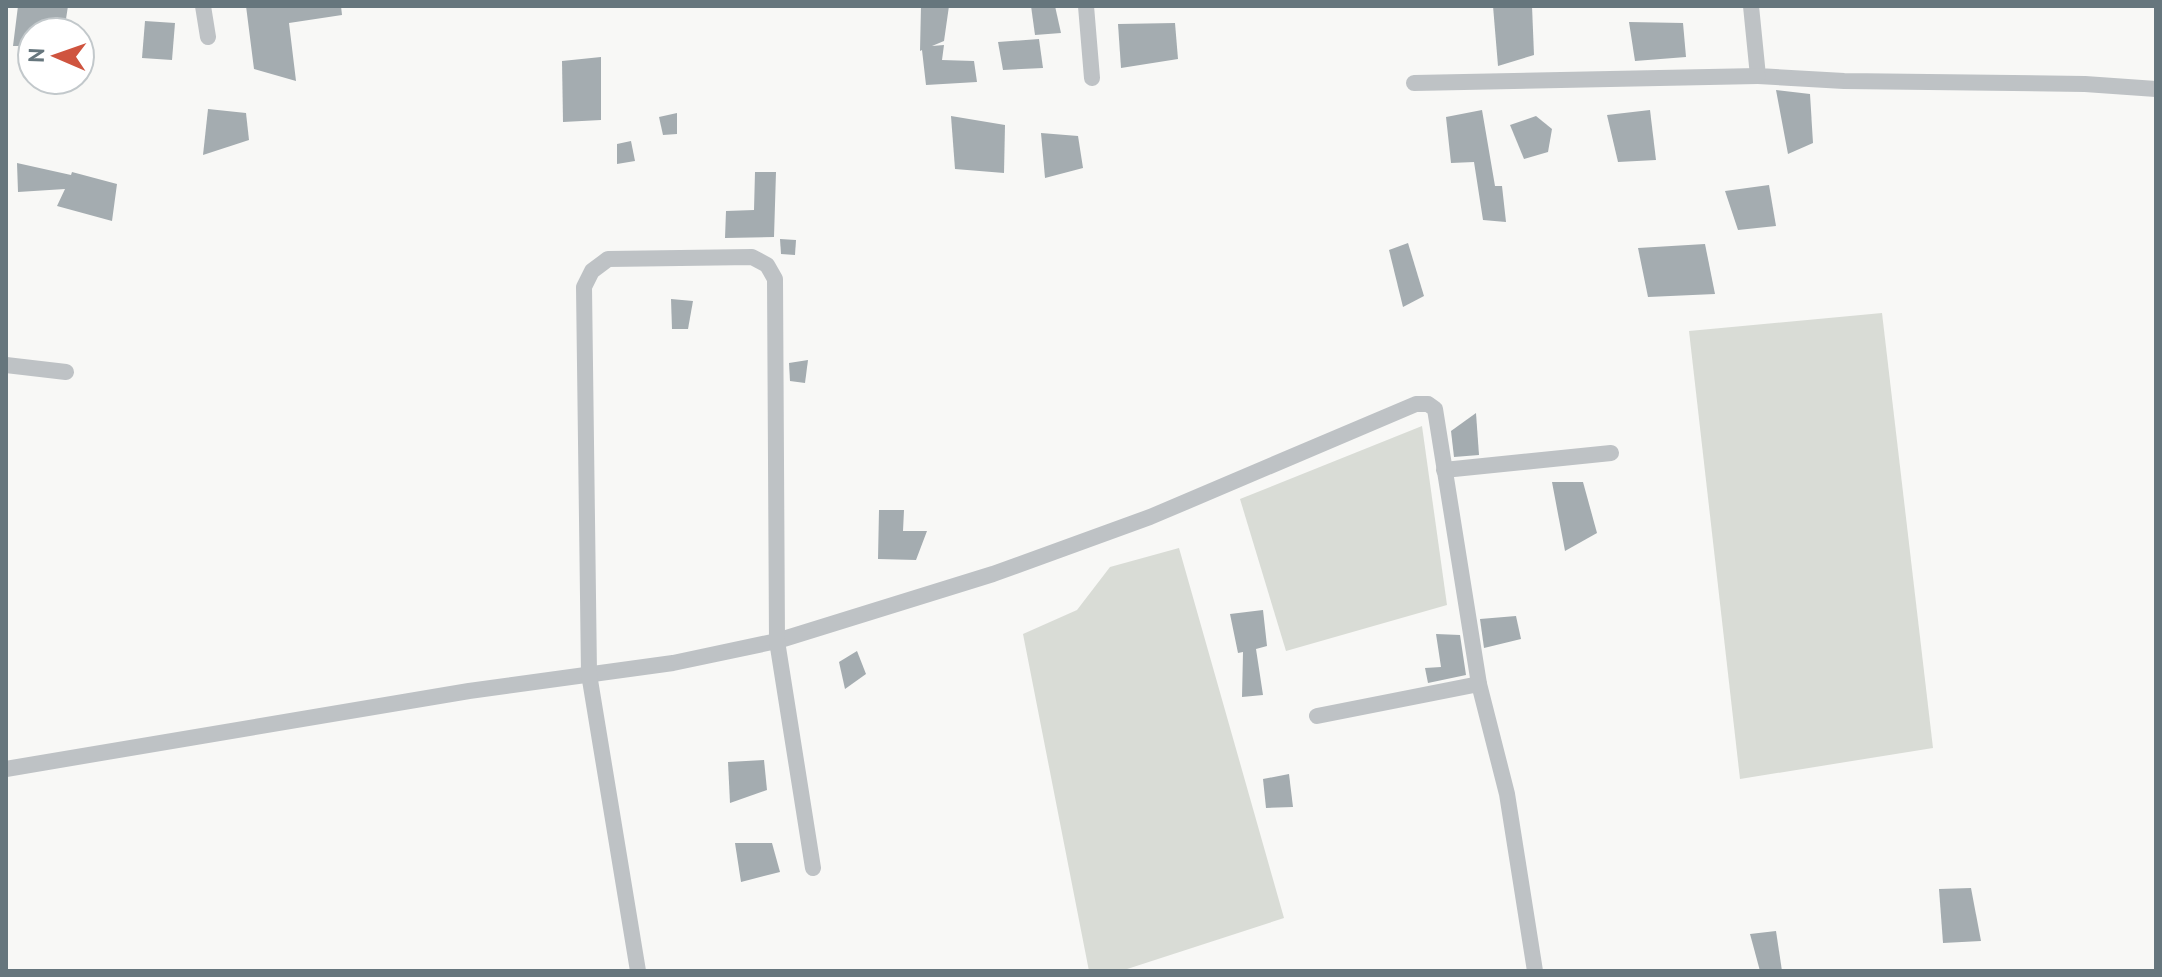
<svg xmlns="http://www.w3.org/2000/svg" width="2162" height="977" viewBox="0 0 2162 977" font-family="'PT Sans',sans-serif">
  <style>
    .green { fill: #d9dcd6 }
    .building { fill: #a4acb0 }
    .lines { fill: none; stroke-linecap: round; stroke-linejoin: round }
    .street { stroke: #bec2c5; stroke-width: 16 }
  </style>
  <rect width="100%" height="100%" fill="#f8f8f6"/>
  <g class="green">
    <path d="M 1882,313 L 1933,748 L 1740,779 L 1689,331 Z"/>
    <path d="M 1422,426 L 1447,605 L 1286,651 L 1240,499 Z"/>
    <path d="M 1179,548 L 1284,918 L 1121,971 L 1089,971 L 1023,634 L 1077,610 L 1110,567 Z"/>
  </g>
  <g class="building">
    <path d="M 18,6 L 68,6 L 64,32 L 32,32 L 32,46 L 13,46 Z"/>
    <path d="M 246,6 L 341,6 L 342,15 L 289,23 L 296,81 L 254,69 Z"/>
    <path d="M 921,6 L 949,6 L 944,41 L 932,46 L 944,45 L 942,60 L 974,61 L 977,82 L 926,85 L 922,50 L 920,51 Z"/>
    <path d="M 1031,6 L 1055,6 L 1061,33 L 1035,35 Z"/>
    <path d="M 1493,6 L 1532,6 L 1534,55 L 1498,66 Z"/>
    <path d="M 145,21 L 175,23 L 172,60 L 142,58 Z"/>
    <path d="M 1629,22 L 1683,23 L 1686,57 L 1635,61 Z"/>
    <path d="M 1175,23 L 1178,59 L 1121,68 L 1118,24 Z"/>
    <path d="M 1039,39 L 1043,68 L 1003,70 L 998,42 Z"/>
    <path d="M 601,57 L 601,120 L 563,122 L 562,61 Z"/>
    <path d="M 1776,90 L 1810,94 L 1813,143 L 1788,154 Z"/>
    <path d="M 208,109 L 246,113 L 249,140 L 203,155 Z"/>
    <path d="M 1482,110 L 1495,186 L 1502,186 L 1506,222 L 1483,220 L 1474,162 L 1451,163 L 1446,117 Z"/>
    <path d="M 1650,110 L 1656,160 L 1618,162 L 1607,115 Z"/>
    <path d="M 677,113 L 677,134 L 663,135 L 659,117 Z"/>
    <path d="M 951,116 L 1005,125 L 1004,173 L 955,169 Z"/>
    <path d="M 1536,116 L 1552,129 L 1548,152 L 1524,159 L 1510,125 Z"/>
    <path d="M 1041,133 L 1078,136 L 1083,168 L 1045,178 Z"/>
    <path d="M 631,141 L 635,161 L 617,164 L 617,144 Z"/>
    <path d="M 17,163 L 71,175 L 72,172 L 117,184 L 112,221 L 57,206 L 65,189 L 18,192 Z"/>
    <path d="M 755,172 L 776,172 L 774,237 L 725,238 L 726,211 L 754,210 Z"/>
    <path d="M 1769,185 L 1776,226 L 1738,230 L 1725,191 Z"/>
    <path d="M 780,239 L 796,240 L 795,255 L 781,254 Z"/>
    <path d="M 1408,243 L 1424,296 L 1403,307 L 1389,250 Z"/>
    <path d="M 1705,244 L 1715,294 L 1648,297 L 1638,248 Z"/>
    <path d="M 671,299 L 693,301 L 688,329 L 672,329 Z"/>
    <path d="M 808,360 L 805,383 L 790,381 L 789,363 Z"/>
    <path d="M 1476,413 L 1479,455 L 1454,457 L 1451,431 Z"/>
    <path d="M 1552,482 L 1583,482 L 1597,533 L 1565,551 Z"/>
    <path d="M 879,510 L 904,510 L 903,531 L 927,531 L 916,560 L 878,559 Z"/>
    <path d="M 1263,610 L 1267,646 L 1256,649 L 1263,695 L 1242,697 L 1243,652 L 1238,653 L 1230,614 Z"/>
    <path d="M 1516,616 L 1521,639 L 1484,648 L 1480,619 Z"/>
    <path d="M 1436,634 L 1460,635 L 1466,675 L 1428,683 L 1425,668 L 1441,667 Z"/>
    <path d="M 857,651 L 866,674 L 845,689 L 839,662 Z"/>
    <path d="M 764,760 L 767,790 L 730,803 L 728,762 Z"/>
    <path d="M 1289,774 L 1293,807 L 1266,808 L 1263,779 Z"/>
    <path d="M 735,843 L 772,843 L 780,872 L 741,882 Z"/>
    <path d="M 1971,888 L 1981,941 L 1943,943 L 1939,889 Z"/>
    <path d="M 1776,931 L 1782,971 L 1760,971 L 1750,934 Z"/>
  </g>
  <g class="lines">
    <g class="street">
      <path d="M 203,6 L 208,37"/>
      <path d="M 1086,6 L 1092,78"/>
      <path d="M 1751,6 L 1758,76 L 1844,81 L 2085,84 L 2156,89"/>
      <path d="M 1414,83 L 1758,76"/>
      <path d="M 6,365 L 66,372"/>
      <path d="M 1444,470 L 1611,453"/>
      <path d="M 1479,684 L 1507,794 L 1535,971"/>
      <path d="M 6,769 L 469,691 L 673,663 L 777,641 L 993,574 L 1150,517 L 1416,404 L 1428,404 L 1435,409 L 1479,684 L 1317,716"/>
      <path d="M 638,971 L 589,674 L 584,287 L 592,271 L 608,259 L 752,257 L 767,265 L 775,279 L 777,641 L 813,868"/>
    </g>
  </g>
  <rect width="2162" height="977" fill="none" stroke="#66767d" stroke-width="16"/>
  <g transform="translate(56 56) rotate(272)"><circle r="38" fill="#ffffff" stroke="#c2c8cb" stroke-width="2"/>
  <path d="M0-6L14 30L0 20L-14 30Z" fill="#cf543f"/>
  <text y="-12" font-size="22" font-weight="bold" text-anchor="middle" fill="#66767d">N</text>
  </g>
</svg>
